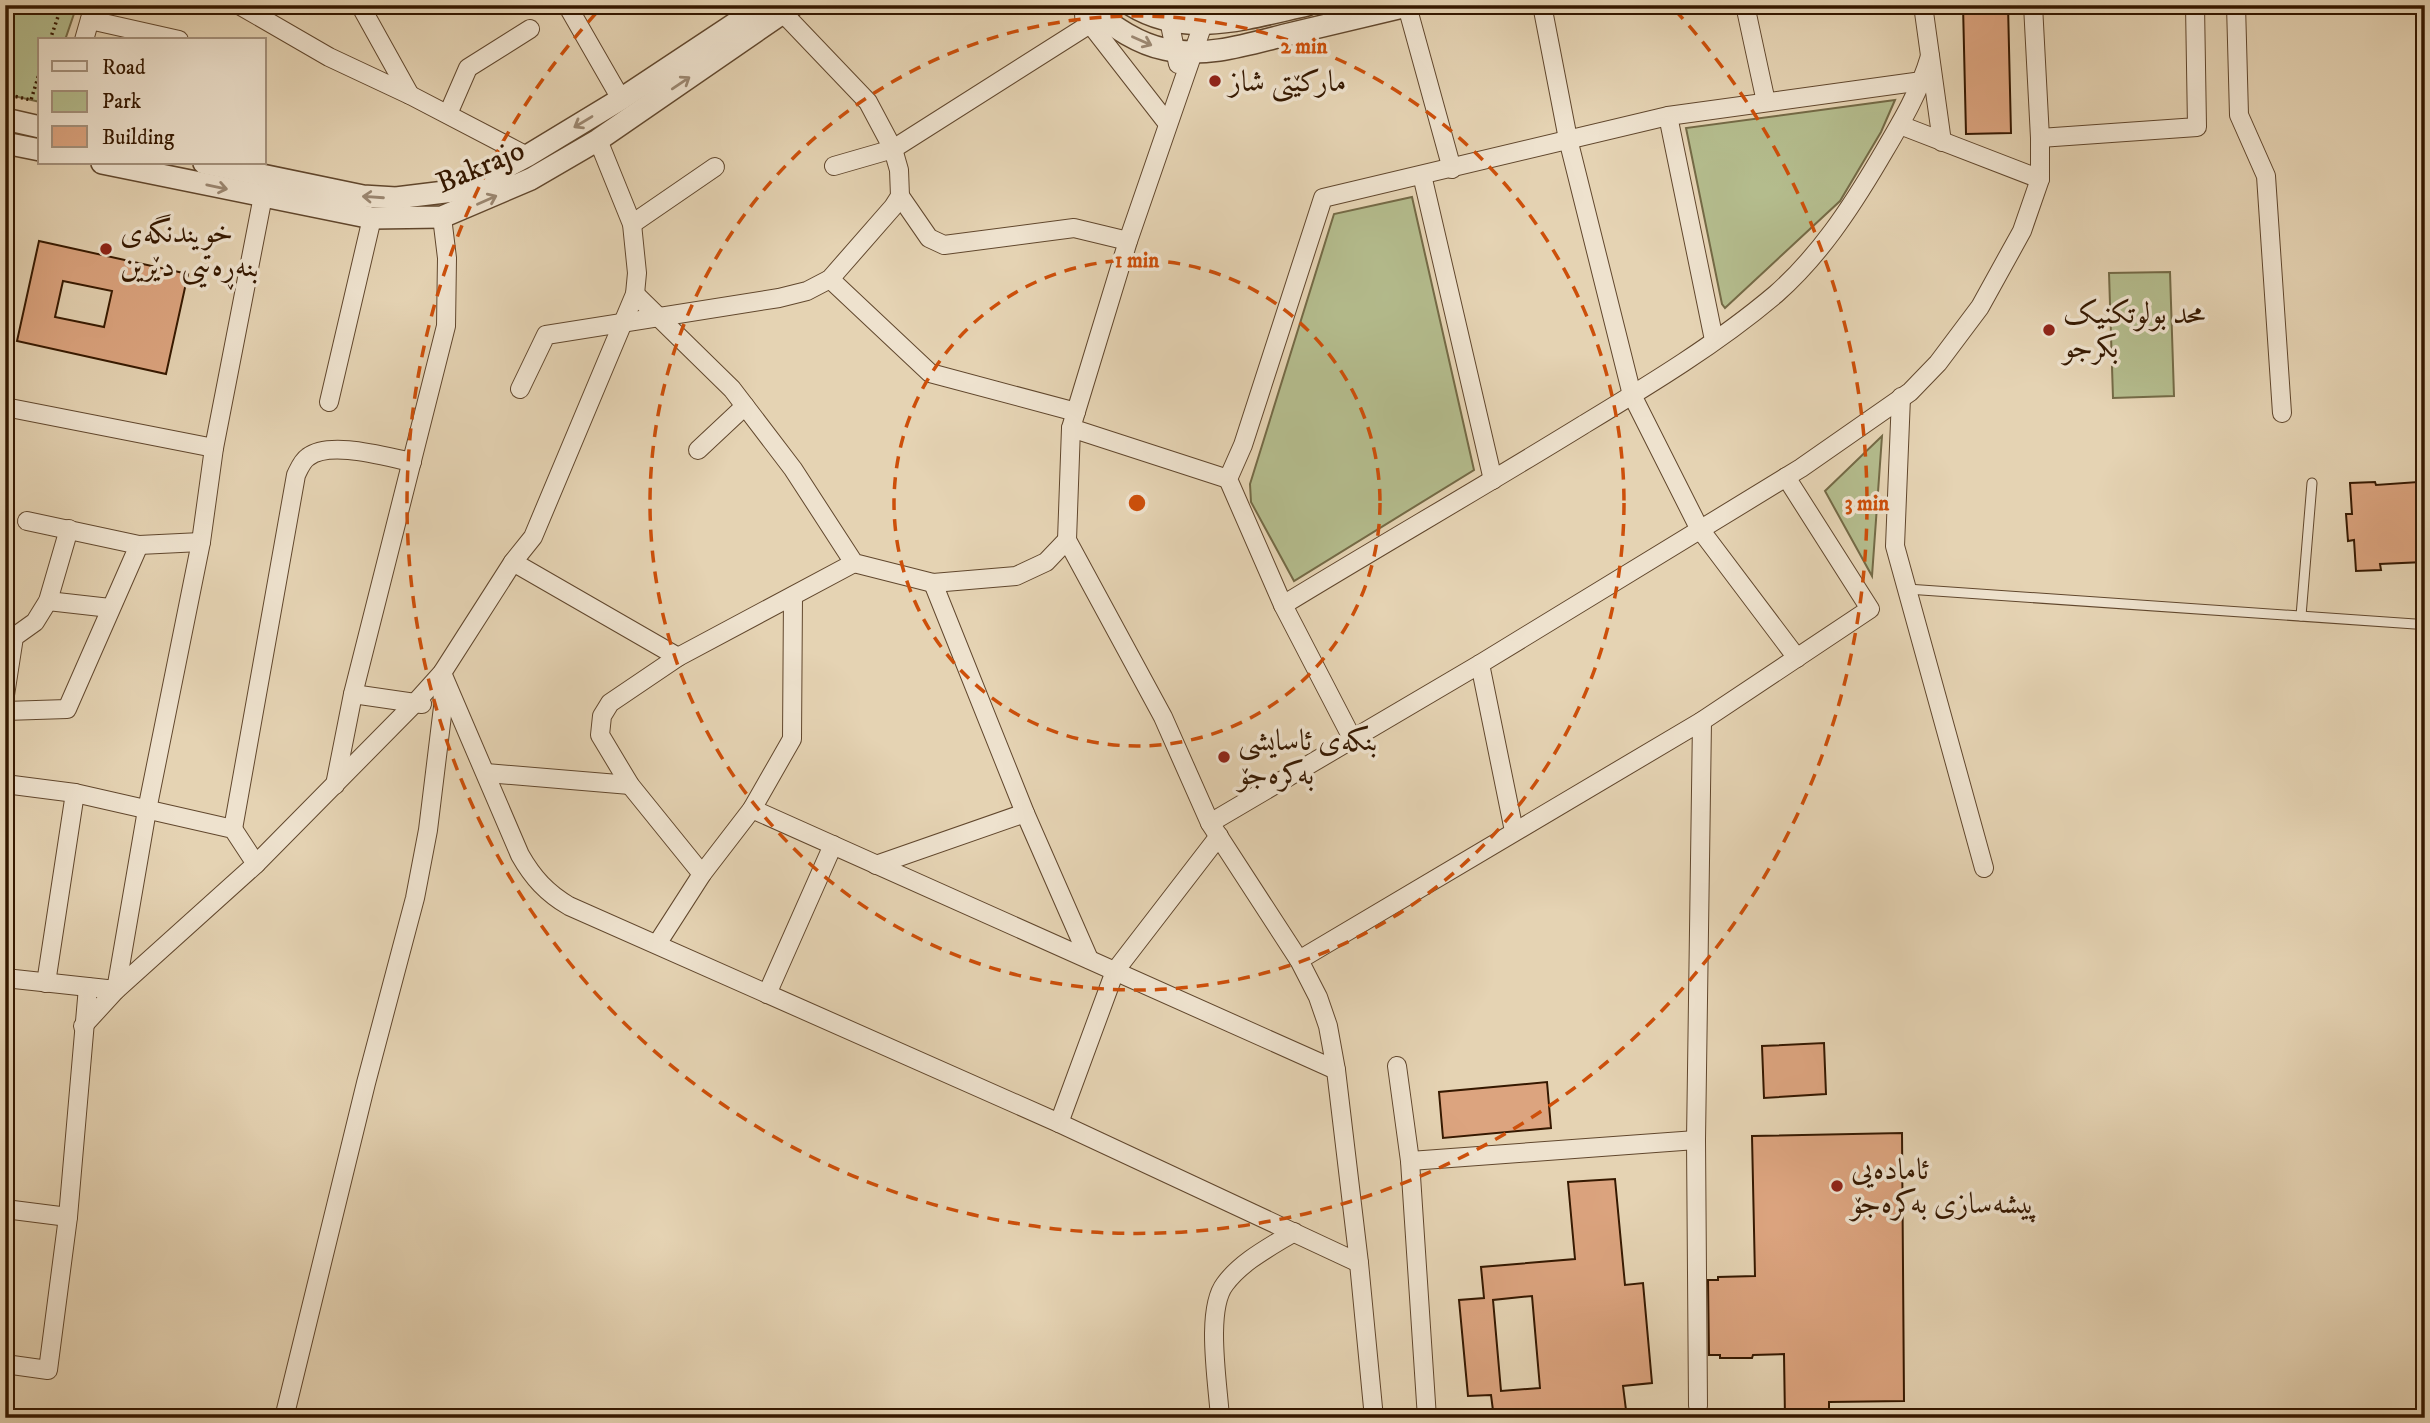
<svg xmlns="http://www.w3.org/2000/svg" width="2430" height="1423" viewBox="0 0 2430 1423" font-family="'IM FELL DW Pica',Amiri,serif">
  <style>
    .green { fill: #b4bc8d; stroke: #746a46; stroke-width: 2 }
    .building { fill: #dca47f; stroke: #351800; stroke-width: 2; fill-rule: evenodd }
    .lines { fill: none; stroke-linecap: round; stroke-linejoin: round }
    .service-casing { stroke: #61472d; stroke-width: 11 }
    .minor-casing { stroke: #61472d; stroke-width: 20 }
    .tertiary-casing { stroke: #61472d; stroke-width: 24 }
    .path { stroke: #351800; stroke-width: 3.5; stroke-dasharray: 2 3.5; stroke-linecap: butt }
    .service { stroke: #eee2ce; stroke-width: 9 }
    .minor { stroke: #eee2ce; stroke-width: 18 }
    .tertiary { stroke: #eee2ce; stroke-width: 21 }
    .oneway { stroke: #9b8771 }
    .ring { fill: none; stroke: #cd4f0a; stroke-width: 3.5; stroke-dasharray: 12 9 }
    .poi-dot { fill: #8f2418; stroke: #eee2ce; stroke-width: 2.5 }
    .labels { text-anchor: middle; stroke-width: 7; stroke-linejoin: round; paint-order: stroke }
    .poi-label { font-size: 30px; fill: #351800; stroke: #eee2ce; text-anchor: start }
    .street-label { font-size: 30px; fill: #351800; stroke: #eee2ce }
    .centre { fill: #cd4f0a; stroke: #eee2ce; stroke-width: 3.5 }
    .ring-label { font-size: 21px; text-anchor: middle; font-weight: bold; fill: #cd4f0a; stroke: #eee2ce; stroke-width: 7; stroke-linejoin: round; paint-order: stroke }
  </style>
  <rect width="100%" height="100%" fill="#e5d3b3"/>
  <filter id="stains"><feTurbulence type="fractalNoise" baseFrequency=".00286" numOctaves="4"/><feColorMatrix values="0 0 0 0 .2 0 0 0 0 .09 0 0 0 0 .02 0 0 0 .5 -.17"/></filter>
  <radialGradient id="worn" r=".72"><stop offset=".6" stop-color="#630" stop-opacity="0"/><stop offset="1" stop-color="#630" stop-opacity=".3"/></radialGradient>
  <g class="green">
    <path d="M 5,5 L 77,5 L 65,40 L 40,40 L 40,102 L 5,94 Z"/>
    <path d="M 1895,100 L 1881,132 L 1840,201 L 1725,308 L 1722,304 L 1686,128 Z"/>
    <path d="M 1412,197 L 1474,470 L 1294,581 L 1251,502 L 1250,484 L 1334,214 Z"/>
    <path d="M 2170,272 L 2174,396 L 2113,398 L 2109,273 Z"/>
    <path d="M 1882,436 L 1872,576 L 1825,491 Z"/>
  </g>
  <g class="building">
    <path d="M 1963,5 L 2008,5 L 2011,133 L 1966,134 Z"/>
    <path d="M 39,241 L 188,274 L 166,374 L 17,341 ZM 63,281 L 112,291 L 104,327 L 55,317 Z"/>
    <path d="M 2375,482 L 2376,485 L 2418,482 L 2420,514 L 2425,514 L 2425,533 L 2422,533 L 2424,562 L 2380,564 L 2381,570 L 2356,571 L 2354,540 L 2348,541 L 2346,514 L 2352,514 L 2350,483 Z"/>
    <path d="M 1824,1043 L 1826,1094 L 1764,1098 L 1762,1046 Z"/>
    <path d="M 1547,1082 L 1551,1128 L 1443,1138 L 1439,1092 Z"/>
    <path d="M 1902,1133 L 1904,1401 L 1829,1402 L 1829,1418 L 1785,1418 L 1784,1354 L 1753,1355 L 1752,1358 L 1720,1358 L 1720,1355 L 1709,1355 L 1708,1280 L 1718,1280 L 1718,1277 L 1755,1276 L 1752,1136 Z"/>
    <path d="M 1615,1179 L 1625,1285 L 1643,1283 L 1652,1383 L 1623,1386 L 1627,1418 L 1494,1418 L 1491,1395 L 1468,1396 L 1459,1300 L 1484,1298 L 1481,1267 L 1575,1259 L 1568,1182 ZM 1532,1296 L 1540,1388 L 1501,1391 L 1493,1300 Z"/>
  </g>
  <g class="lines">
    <defs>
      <g id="service">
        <path d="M 1907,589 L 2415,624"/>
        <path d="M 2301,616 L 2312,483"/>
      </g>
      <g id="minor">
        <path d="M 239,5 L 329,57 L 410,95 L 527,156"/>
        <path d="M 360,5 L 410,95"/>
        <path d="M 567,5 L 621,99"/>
        <path d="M 1166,5 L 1178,64"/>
        <path d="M 1542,5 L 1568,139 L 1632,395 L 1699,528 L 1797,658"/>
        <path d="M 1745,5 L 1766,102"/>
        <path d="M 1923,5 L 1942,142"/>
        <path d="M 2236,5 L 2239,115 L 2266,176 L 2282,413"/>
        <path d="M 1407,6 L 1452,169"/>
        <path d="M 1084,16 L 1168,124"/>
        <path d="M 90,20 L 179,40"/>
        <path d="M 1203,24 L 1128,241 L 1071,428 L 1067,540 L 1163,717 L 1210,823 L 1299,960 L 1318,997 L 1328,1026 L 1336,1070 L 1359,1263 L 1374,1418"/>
        <path d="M 84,40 L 94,5"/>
        <path d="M 448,114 L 468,68 L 530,29"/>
        <path d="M 1668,116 L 1714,340"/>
        <path d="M 1900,125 L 2040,179"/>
        <path d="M 2040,138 L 2197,127 L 2195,5"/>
        <path d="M 834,166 L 893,149 L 1101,17"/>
        <path d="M 1422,175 L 1493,480"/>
        <path d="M 900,196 L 929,238 L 944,245 L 1074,228 L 1128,241"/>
        <path d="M 632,224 L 715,167"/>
        <path d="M 830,279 L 930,373 L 1076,412"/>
        <path d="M 635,294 L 732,389 L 793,469 L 854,563 L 933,583 L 1016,576 L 1046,562 L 1067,540"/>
        <path d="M 520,389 L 546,335 L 779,298 L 807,291 L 830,279 L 893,207 L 900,196 L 899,170 L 893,149 L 868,102 L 783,13"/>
        <path d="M 1901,397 L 1895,546 L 1984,868"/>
        <path d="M 329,402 L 372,218"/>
        <path d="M 5,407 L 214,448"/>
        <path d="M 1071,428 L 1228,479"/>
        <path d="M 698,450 L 745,406"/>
        <path d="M 27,521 L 139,545 L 201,542"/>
        <path d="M 513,562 L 678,657"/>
        <path d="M 933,583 L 1025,813 L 1089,959"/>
        <path d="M 48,601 L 110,608"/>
        <path d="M 1283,605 C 1383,544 1484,486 1583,425 C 1649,385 1717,344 1776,294 C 1819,256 1850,209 1879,160 C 1899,126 1919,94 1930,56"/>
        <path d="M 1480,664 L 1514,831"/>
        <path d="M 442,673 L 520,855 C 533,878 547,893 569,906 L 1059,1123 L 1359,1263"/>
        <path d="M 353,694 L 422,704"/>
        <path d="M 5,695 L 14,637 L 35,622 L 48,601 L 69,529"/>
        <path d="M 5,711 L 67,709 L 139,545"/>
        <path d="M 1353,740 L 1283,605 L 1228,479 L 1243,445 L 1323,198 L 1668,116 L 1922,81"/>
        <path d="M 486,773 L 630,785"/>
        <path d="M 5,784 L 75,793 L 233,829 L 256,864"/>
        <path d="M 335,785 L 353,694 L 446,326 L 447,258 L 442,217"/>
        <path d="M 752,809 L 1336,1070"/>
        <path d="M 1210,823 L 1480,664 L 1801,468 L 1910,392 L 1938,363 L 1980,307 L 2022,231 L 2040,179 L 2040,138 L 2033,5"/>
        <path d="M 233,829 L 296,475 C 299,469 302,461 308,457 C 330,440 386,457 412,462"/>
        <path d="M 876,865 L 1025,813"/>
        <path d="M 702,874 L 630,785 L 600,735 L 602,716 L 610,703 L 678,657 L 854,563"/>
        <path d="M 657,944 L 702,874 L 752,809 L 792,739 L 793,596"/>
        <path d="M 1299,960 L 1702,721 L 1870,609 L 1786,477"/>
        <path d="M 5,978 L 116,990 L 147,810 L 201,542 L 214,448 L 263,196"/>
        <path d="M 46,983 L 75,793"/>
        <path d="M 767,994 L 833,845"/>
        <path d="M 83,1026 L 116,990 L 256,864 L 415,703 L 442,673 L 513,562 L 533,537 L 635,294 L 637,273 L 632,224 L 598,140"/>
        <path d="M 1397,1066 L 1410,1161 L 1427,1418"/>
        <path d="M 1059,1123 L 1115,971 L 1219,836"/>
        <path d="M 1410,1161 L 1696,1140"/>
        <path d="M 5,1209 L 68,1217"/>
        <path d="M 5,1364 L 48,1370 L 68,1217 L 88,987"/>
        <path d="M 1698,1406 L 1696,1140 L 1702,721"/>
        <path d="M 284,1418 L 366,1083 L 415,898 L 428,830 L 443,707 L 442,683"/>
        <path d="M 1220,1418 C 1218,1384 1205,1310 1225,1284 C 1242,1261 1270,1247 1294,1232"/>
      </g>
      <g id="tertiary">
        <path d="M 1084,5 C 1108,22 1134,43 1164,49 C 1204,58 1246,45 1285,35 C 1327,25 1369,15 1411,5"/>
        <path d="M 1131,5 C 1186,39 1248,18 1307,5"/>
        <path d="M 5,119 L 40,127"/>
        <path d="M 5,143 L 40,150"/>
        <path d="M 102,163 L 372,218 L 442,217 L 531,179 L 598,140 L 794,5"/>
        <path d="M 204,163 L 363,196 L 396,198 L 453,191 L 482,180 L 527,156 L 621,99 L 763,5"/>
      </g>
    </defs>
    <use href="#service" class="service-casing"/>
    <use href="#minor" class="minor-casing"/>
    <use href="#tertiary" class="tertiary-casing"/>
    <g class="path">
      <path d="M 5,9 L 16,5"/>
      <path d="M 50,40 L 62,5"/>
      <path d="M 5,94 L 31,100 L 40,71"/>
    </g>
    <use href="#service" class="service"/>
    <use href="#minor" class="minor"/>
    <use href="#tertiary" class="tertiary"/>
  </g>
  <defs><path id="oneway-shaft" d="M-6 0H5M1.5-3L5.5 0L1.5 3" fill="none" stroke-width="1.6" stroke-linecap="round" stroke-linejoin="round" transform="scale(1.75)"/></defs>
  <g class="oneway">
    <use href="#oneway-shaft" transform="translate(1142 41) rotate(24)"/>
    <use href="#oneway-shaft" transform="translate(681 83) rotate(-34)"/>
    <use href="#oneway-shaft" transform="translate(583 122) rotate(149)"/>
    <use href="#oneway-shaft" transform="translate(217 187) rotate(12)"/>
    <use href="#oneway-shaft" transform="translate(373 197) rotate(-176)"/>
    <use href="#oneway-shaft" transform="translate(487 200) rotate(-24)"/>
  </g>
  <g class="ring">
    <circle cx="1137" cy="503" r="243"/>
    <circle cx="1137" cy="503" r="487"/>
    <path d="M1675 10A730 730 0 1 1 599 10"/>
  </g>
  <g class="poi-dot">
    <circle cx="1215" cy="81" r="7"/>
    <circle cx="106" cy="249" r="7"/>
    <circle cx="2049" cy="330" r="7"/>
    <circle cx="1224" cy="757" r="7"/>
    <circle cx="1837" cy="1186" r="7"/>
  </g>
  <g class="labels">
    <g class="poi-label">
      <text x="1229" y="91">مارکێتی شاز</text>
      <text x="120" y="242">خویندنگەی<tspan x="120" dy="34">بنەڕەتیی دێرین</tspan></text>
      <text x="2063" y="323">محد بولوتکنیک<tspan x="2063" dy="34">بکرجو</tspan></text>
      <text x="1238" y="750">بنکەی ئاسایشی<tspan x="1238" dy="34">بەکرەجۆ</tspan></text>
      <text x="1851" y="1179">ئامادەیی<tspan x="1851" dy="34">پیشەسازی بەکرەجۆ</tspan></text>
    </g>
    <g class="street-label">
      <text transform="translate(480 166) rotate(-23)" y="10">Bakrajo</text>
    </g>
  </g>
  <circle cx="1137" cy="503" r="10" class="centre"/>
  <g class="ring-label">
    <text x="1304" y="53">2 min</text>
    <text x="1137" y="267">1 min</text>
    <text x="1867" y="510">3 min</text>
  </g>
  <rect width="2430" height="1423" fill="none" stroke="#e5d3b3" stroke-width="28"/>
  <rect x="7" y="7" width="2416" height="1409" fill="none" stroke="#351800" stroke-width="3.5"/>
  <rect x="14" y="14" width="2402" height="1395" fill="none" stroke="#351800" stroke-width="2"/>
  <rect x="38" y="38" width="228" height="126" fill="#eee2ce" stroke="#a4917c" stroke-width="2"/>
  <rect x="52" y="61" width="35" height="10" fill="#eee2ce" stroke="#a4917c" stroke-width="2"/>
  <text x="102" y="74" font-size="21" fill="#351800">Road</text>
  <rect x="52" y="91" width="35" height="21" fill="#b4bc8d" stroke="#a4917c" stroke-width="2"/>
  <text x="102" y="108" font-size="21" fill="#351800">Park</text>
  <rect x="52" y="126" width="35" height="21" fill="#dca47f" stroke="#a4917c" stroke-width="2"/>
  <text x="102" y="144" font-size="21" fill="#351800">Building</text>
  <rect width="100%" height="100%" filter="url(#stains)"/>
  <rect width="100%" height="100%" fill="url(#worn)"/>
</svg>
